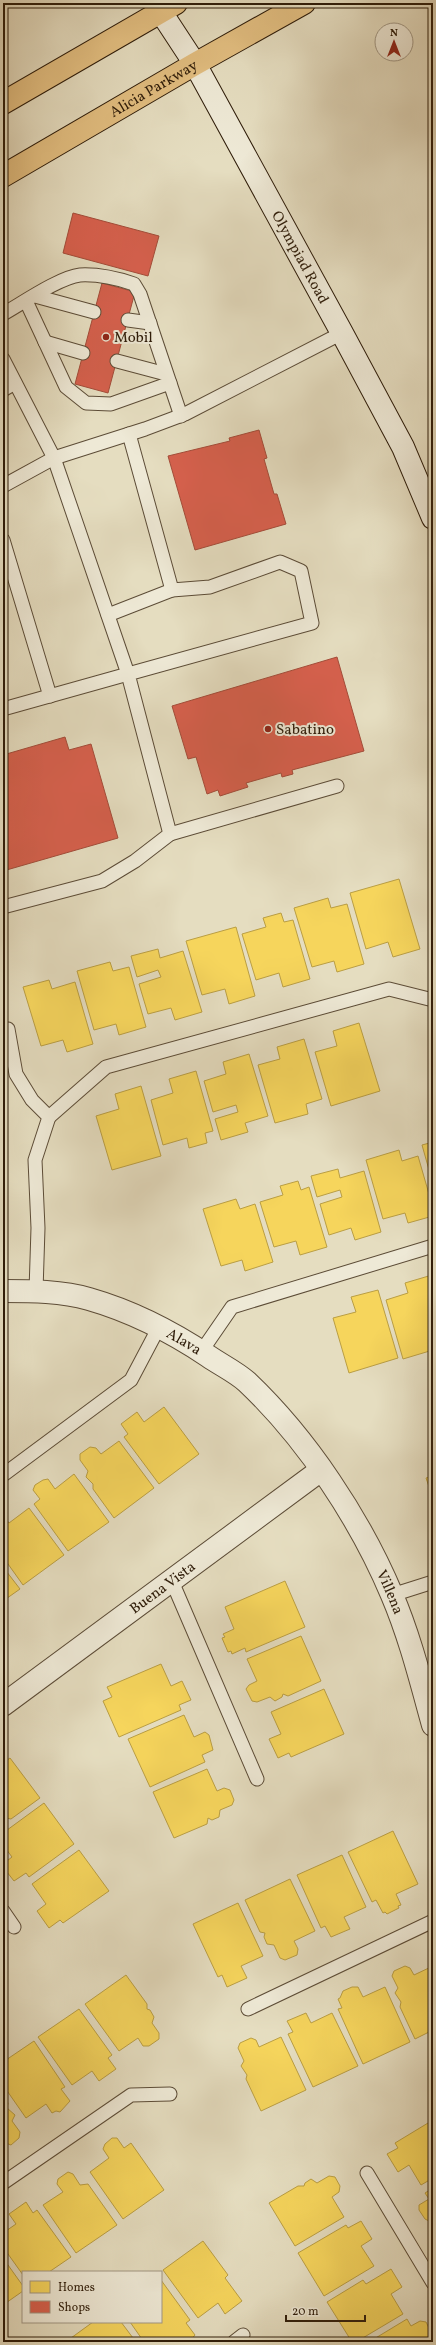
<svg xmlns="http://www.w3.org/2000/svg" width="436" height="2345" viewBox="0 0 436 2345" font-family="Vollkorn,serif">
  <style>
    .homes { fill: #f6d55c; stroke: #ba9e43 }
    .shops { fill: #d6604d; stroke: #a44c39 }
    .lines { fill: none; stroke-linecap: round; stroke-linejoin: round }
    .service-casing { stroke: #5c4c37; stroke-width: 15 }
    .minor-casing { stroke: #5c4c37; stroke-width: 24 }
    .tertiary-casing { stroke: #5c4c37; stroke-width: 24 }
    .secondary-casing { stroke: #2e1c09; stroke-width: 24 }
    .primary-casing { stroke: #2e1c09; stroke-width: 24 }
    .service { stroke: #eee9d6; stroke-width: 13 }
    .minor { stroke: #eee9d6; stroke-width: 22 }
    .tertiary { stroke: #eee9d6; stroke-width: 22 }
    .secondary { stroke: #eee9d6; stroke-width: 22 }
    .primary { stroke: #e2be80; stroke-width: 22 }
    .poi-dot { fill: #8f2418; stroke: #eee9d6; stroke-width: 1.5 }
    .labels { text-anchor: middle; stroke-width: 4; stroke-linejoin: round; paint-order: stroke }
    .street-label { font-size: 15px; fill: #2e1c09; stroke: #eee9d6 }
    .poi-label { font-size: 15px; fill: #2e1c09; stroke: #eee9d6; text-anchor: start }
  </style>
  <rect width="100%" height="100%" fill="#e5ddc0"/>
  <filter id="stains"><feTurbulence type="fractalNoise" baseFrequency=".005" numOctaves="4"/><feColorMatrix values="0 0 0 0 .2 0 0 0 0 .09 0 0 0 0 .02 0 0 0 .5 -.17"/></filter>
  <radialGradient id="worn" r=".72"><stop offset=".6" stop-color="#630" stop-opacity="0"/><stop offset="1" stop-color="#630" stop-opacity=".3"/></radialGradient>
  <g class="homes">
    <path d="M 399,879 L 420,949 L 393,957 L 388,942 L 366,949 L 350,893 Z"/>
    <path d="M 328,898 L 331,908 L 347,904 L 364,964 L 337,972 L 334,961 L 312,967 L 294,908 Z"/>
    <path d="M 281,913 L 284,922 L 293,920 L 310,979 L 283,987 L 279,973 L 256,980 L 242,934 L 266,927 L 263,918 Z"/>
    <path d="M 236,927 L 255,996 L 229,1004 L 225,989 L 202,995 L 186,941 Z"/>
    <path d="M 158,949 L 160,958 L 183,951 L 202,1012 L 175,1020 L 171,1008 L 148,1014 L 139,984 L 161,977 L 158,970 L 137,977 L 131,956 Z"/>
    <path d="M 110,962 L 113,971 L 129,967 L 146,1027 L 119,1035 L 116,1024 L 94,1030 L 77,971 Z"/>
    <path d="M 49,980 L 52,989 L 75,982 L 93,1044 L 67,1052 L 63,1040 L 41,1046 L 23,987 Z"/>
    <path d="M 359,1023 L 380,1091 L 331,1106 L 315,1052 L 337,1046 L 333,1031 Z"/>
    <path d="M 304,1039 L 322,1099 L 306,1104 L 308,1114 L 275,1123 L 258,1065 L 280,1059 L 277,1047 Z"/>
    <path d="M 249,1054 L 268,1116 L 245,1123 L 248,1132 L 221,1140 L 215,1119 L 238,1112 L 236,1105 L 213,1112 L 204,1081 L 226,1074 L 223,1062 Z"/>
    <path d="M 196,1071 L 213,1131 L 205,1133 L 207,1143 L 189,1148 L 187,1138 L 163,1145 L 151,1100 L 173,1093 L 169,1079 Z"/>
    <path d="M 141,1086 L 161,1156 L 112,1170 L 96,1116 L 119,1109 L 115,1094 Z"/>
    <path d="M 433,1142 L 433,1184 L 422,1145 Z"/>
    <path d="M 399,1150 L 402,1161 L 418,1156 L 433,1208 L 433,1216 L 408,1223 L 405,1213 L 383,1219 L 366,1160 Z"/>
    <path d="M 338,1169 L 340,1178 L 364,1171 L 381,1232 L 355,1240 L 351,1228 L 329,1235 L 320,1204 L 342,1197 L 340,1190 L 317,1197 L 311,1176 Z"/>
    <path d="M 3,1176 L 7,1201 L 3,1201 Z"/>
    <path d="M 298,1181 L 301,1190 L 309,1187 L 327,1247 L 300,1255 L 296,1241 L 274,1247 L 260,1202 L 283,1195 L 280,1186 Z"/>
    <path d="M 236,1199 L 240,1209 L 255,1204 L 273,1262 L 245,1271 L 242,1260 L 221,1266 L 203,1209 Z"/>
    <path d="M 432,1275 L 433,1350 L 403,1359 L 386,1300 L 408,1293 L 405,1283 Z"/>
    <path d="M 378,1290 L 398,1358 L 349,1373 L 333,1318 L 356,1312 L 351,1297 Z"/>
    <path d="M 164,1407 L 199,1454 L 159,1484 L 124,1437 L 128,1434 L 121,1424 L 137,1412 L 144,1422 Z"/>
    <path d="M 119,1441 L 154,1488 L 114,1518 L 93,1489 L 93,1484 L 86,1477 L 88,1471 L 80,1460 L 80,1454 L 90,1447 L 96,1448 L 101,1454 Z"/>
    <path d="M 74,1474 L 109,1522 L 68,1551 L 34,1504 L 40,1499 L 33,1490 L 35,1485 L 43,1480 L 48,1479 L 55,1489 Z"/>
    <path d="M 433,1476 L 433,1498 L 426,1478 Z"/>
    <path d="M 29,1508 L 64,1555 L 23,1585 L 3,1557 L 3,1515 L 9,1523 Z"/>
    <path d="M 3,1567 L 20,1589 L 3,1601 Z"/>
    <path d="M 285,1581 L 305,1627 L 246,1652 L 245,1648 L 232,1654 L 231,1651 L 228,1652 L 222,1638 L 225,1637 L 223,1634 L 234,1629 L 225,1607 Z"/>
    <path d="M 301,1636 L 321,1681 L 288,1696 L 283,1694 L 282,1697 L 275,1701 L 270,1697 L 257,1702 L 252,1701 L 246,1689 L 249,1685 L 257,1681 L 247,1659 Z"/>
    <path d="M 161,1664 L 171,1686 L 182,1681 L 191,1700 L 179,1705 L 181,1710 L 119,1737 L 103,1701 L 112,1697 L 107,1687 Z"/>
    <path d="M 324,1689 L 344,1734 L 291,1757 L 289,1753 L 278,1758 L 269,1739 L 281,1734 L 271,1712 Z"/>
    <path d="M 184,1715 L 194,1737 L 205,1732 L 209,1735 L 213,1750 L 202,1755 L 205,1762 L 150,1787 L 128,1739 Z"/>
    <path d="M 10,1758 L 40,1798 L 11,1819 L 6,1818 L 3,1823 L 3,1763 Z"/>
    <path d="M 207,1769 L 217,1791 L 224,1788 L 230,1790 L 234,1800 L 232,1805 L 220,1810 L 219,1817 L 212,1820 L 208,1818 L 207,1824 L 174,1838 L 153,1792 Z"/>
    <path d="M 44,1803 L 74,1844 L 29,1877 L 26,1873 L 14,1881 L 3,1867 L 3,1864 L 12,1857 L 3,1845 L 3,1833 Z"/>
    <path d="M 393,1831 L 418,1884 L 396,1894 L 401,1905 L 398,1906 L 399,1908 L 387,1914 L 385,1912 L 383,1913 L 376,1900 L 372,1902 L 348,1852 Z"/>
    <path d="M 79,1850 L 109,1891 L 63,1923 L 60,1920 L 49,1928 L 37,1911 L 46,1904 L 32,1884 Z"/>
    <path d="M 342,1855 L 366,1907 L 344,1917 L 350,1929 L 331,1937 L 325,1926 L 321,1928 L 297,1875 Z"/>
    <path d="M 290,1879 L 315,1931 L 294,1941 L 298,1949 L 297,1955 L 285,1960 L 280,1958 L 274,1945 L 267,1944 L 264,1937 L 265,1933 L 260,1932 L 245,1900 Z"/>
    <path d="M 238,1903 L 263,1956 L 241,1966 L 247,1978 L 227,1987 L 222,1975 L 218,1977 L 193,1924 Z"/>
    <path d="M 405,1966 L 410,1968 L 414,1975 L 433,1966 L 433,2030 L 415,2039 L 400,2007 L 401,2002 L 395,1993 L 398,1988 L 392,1976 L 394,1971 Z"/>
    <path d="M 126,1975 L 147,2004 L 147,2009 L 150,2010 L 154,2017 L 152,2023 L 159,2033 L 159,2039 L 149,2046 L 143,2046 L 138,2038 L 119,2051 L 85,2004 Z"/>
    <path d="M 352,1987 L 358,1987 L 363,1997 L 385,1987 L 410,2042 L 363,2064 L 338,2009 L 342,2008 L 338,1999 L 340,1998 L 343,1991 Z"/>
    <path d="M 79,2009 L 112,2055 L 108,2058 L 116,2069 L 99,2081 L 92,2071 L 72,2085 L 38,2037 Z"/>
    <path d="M 306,2013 L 311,2023 L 332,2013 L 358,2066 L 313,2087 L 288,2034 L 293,2032 L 287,2021 Z"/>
    <path d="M 281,2037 L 306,2090 L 261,2111 L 246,2079 L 247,2075 L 241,2066 L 244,2061 L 238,2048 L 240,2043 L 251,2038 L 256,2040 L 259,2047 Z"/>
    <path d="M 34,2041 L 65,2087 L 61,2089 L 70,2101 L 60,2112 L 56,2111 L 52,2113 L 46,2104 L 26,2118 L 3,2085 L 3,2062 Z"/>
    <path d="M 3,2096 L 8,2103 L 7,2108 L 15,2115 L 12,2121 L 20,2132 L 19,2138 L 11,2145 L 3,2142 Z"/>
    <path d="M 433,2120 L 433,2178 L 421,2185 L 409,2165 L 398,2172 L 387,2154 L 398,2148 L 395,2143 Z"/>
    <path d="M 112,2138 L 117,2138 L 124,2148 L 131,2143 L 164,2190 L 123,2219 L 90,2172 L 109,2158 L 103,2149 L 105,2144 Z"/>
    <path d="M 68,2172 L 73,2174 L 80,2185 L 88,2184 L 117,2225 L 76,2253 L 43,2205 L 63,2192 L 57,2184 L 58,2179 Z"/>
    <path d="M 329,2176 L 335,2177 L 340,2186 L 339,2192 L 332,2197 L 344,2217 L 295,2246 L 269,2203 L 298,2186 L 304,2186 L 305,2183 L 311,2179 L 317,2183 Z"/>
    <path d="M 433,2188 L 433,2218 L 429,2221 L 425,2219 L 419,2210 L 419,2205 L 429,2199 L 425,2193 Z"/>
    <path d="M 26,2202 L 33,2213 L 37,2210 L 71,2257 L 49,2272 L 23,2272 L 23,2275 L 3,2247 L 3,2233 L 16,2224 L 9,2214 Z"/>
    <path d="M 361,2221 L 372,2239 L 361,2246 L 374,2266 L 324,2296 L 298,2253 L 346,2225 L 348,2228 Z"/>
    <path d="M 203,2241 L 228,2275 L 225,2278 L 242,2301 L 225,2314 L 218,2303 L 198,2318 L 163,2270 Z"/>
    <path d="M 3,2258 L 23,2286 L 23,2291 L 3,2305 Z"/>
    <path d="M 391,2269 L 402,2287 L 391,2294 L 403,2314 L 356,2342 L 352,2342 L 327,2302 L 363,2280 L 366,2284 Z"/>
    <path d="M 161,2280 L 190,2320 L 186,2323 L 195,2335 L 189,2342 L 173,2342 L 170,2338 L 164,2342 L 144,2342 L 130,2322 L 161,2322 Z"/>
    <path d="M 407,2319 L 411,2326 L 420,2321 L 426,2322 L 430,2330 L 430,2336 L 420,2342 L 369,2342 Z"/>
    <path d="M 93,2322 L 121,2322 L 136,2342 L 73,2342 L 71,2338 Z"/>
  </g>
  <g class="shops">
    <path d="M 73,213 L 159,236 L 148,276 L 63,253 Z"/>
    <path d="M 102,283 L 135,292 L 108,393 L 75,384 Z"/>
    <path d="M 259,430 L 267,458 L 264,459 L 274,494 L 277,494 L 286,524 L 195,550 L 168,456 L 230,441 L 229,438 Z"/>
    <path d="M 337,657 L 364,751 L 292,770 L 293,774 L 282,777 L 281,773 L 246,783 L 248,787 L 220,796 L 218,790 L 207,794 L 196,757 L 188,759 L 172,706 Z"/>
    <path d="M 65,737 L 69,750 L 91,744 L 118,838 L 3,871 L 3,755 Z"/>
  </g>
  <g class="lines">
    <defs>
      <g id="service">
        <path d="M 35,296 L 94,312"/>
        <path d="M 26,301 L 66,387 L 86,403 L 111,404 L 170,383"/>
        <path d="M 3,314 C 21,304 60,277 80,275 C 99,274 116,278 134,284 L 140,294 L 181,416"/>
        <path d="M 128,320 L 150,323"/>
        <path d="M 45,342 L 83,353"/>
        <path d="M 3,359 L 54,458 L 128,674 L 3,709"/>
        <path d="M 117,361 L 166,374"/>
        <path d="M 3,390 L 15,383"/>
        <path d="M 3,486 L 54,458 L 145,429 L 185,414 L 342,333"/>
        <path d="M 3,540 L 50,696"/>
        <path d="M 108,615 L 172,590"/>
        <path d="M 170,834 L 337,786"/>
        <path d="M 3,907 L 102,881 L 135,861 L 170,834 L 128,674 L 312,623 L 301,571 L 280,562 L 210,587 L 172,590 L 129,434"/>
        <path d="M 8,1029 L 16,1074 L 32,1100 L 49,1117 L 35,1160 L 38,1228 L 36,1291"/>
        <path d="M 49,1117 L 106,1067 L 389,989 L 429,999"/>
        <path d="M 201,1352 L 232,1307 L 433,1246"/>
        <path d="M 3,1475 L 131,1380 L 159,1327"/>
        <path d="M 171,1579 L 257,1779"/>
        <path d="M 392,1595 L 433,1582"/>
        <path d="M 3,1911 L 14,1927"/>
        <path d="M 248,2009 L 433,1921"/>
        <path d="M 367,2173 L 433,2283"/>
        <path d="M 3,2183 L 131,2095 L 170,2094"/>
        <path d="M 234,2342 L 243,2335"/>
      </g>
      <g id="minor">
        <path id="s1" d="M 3,1291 C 31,1291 62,1291 89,1299 C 131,1311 172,1332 208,1356 C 221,1365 236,1372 247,1382 C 307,1439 360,1519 392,1595 C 410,1637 421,1682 433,1725"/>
      </g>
      <g id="tertiary">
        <path id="s2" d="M 3,1705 L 321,1470"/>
      </g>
      <g id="secondary">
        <path id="s3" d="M 155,3 L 195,64 L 342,333 L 403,447 L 433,518"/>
      </g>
      <g id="primary">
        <path d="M 3,103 L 176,3"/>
        <path id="s4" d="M 3,176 L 195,64 L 304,3"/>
      </g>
    </defs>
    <use href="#service" class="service-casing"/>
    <use href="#minor" class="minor-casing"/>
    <use href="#tertiary" class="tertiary-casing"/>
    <use href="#secondary" class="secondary-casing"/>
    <use href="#primary" class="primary-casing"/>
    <use href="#service" class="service"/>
    <use href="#minor" class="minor"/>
    <use href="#tertiary" class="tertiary"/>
    <use href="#secondary" class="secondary"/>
    <use href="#primary" class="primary"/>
  </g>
  <g class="poi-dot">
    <circle cx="106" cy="337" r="4"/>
    <circle cx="268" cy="729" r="4"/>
  </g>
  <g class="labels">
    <g class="street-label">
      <text dy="5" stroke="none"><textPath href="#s4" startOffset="174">Alicia Parkway</textPath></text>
      <text dy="5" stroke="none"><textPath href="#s3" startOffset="293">Olympiad Road</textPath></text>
      <text dy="5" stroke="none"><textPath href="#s1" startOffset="191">Alava</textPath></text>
      <text dy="5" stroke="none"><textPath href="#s2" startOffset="198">Buena Vista</textPath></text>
      <text dy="5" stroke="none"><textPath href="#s1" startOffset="522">Villena</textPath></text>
    </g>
    <g class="poi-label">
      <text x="114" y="342">Mobil</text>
      <text x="276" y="734">Sabatino</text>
    </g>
  </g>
  <rect width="436" height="2345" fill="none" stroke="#e5ddc0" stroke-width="16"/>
  <rect x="4" y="4" width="428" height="2337" fill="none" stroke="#2e1c09" stroke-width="2"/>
  <rect x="8" y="8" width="420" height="2329" fill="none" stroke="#2e1c09"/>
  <rect x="22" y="2271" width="140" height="52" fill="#eee9d6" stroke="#a19784"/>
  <rect x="30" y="2281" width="20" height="12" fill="#f6d55c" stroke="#a19784"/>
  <text x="58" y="2291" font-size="12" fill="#2e1c09">Homes</text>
  <rect x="30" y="2301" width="20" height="12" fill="#d6604d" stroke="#a19784"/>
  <text x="58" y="2311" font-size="12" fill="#2e1c09">Shops</text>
  <g transform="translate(394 42)"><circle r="19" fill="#eee9d6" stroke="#a19784"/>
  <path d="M0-3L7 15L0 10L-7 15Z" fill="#8f2418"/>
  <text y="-6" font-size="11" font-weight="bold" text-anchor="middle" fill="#2e1c09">N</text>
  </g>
  <path d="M286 2315v6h79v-6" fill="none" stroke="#2e1c09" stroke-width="2"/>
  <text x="292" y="2315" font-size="12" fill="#2e1c09" stroke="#eee9d6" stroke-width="3" paint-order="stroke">20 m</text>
  <rect width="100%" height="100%" filter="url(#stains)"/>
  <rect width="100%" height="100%" fill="url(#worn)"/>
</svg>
